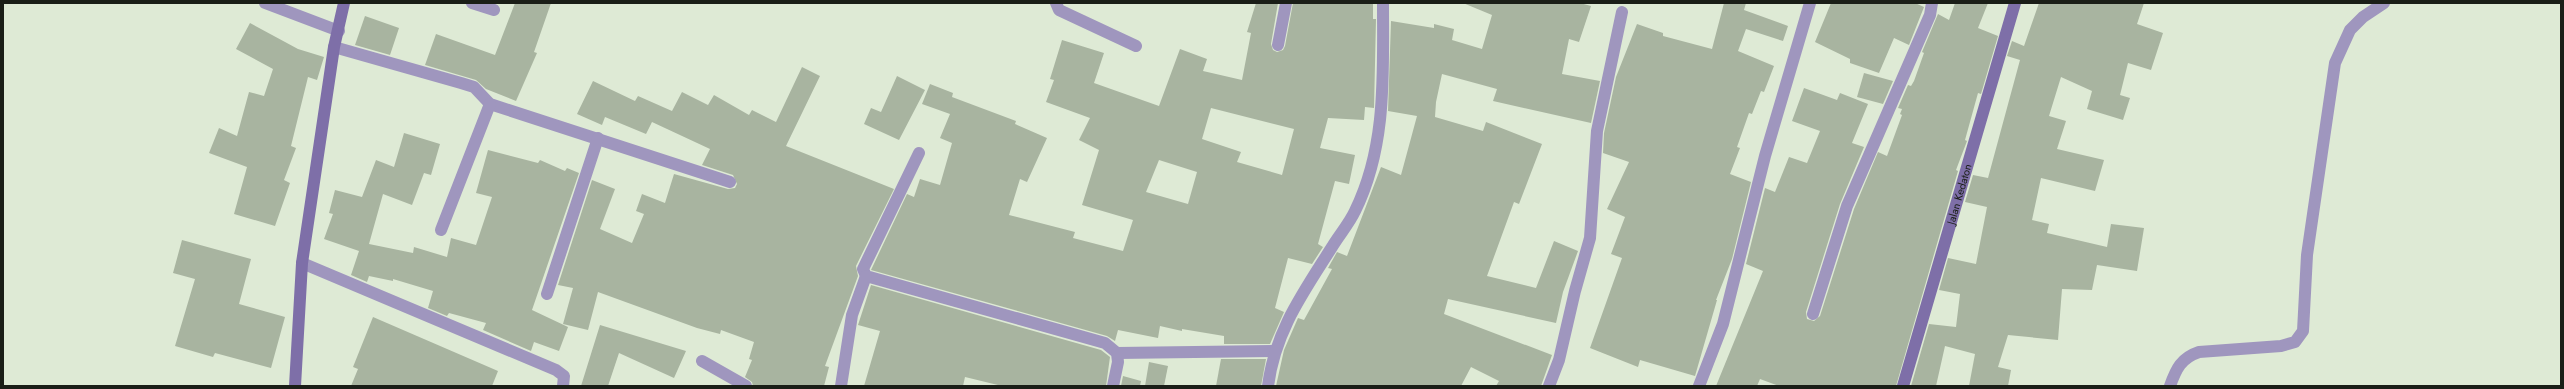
<svg xmlns="http://www.w3.org/2000/svg" width="2564" height="389" viewBox="0 0 2564 389" font-family="Jost,sans-serif">
  <style>
    .building { fill: #a8b4a0; fill-rule: evenodd }
    .lines { fill: none; stroke-linecap: round; stroke-linejoin: round }
    .lane { stroke: #9f96be; stroke-width: 12 }
    .street { stroke: #9f96be; stroke-width: 12 }
    .secondary { stroke: #7e6fa8; stroke-width: 12 }
    .labels { text-anchor: middle; stroke-width: 3; stroke-linejoin: round; paint-order: stroke }
    .street-label { font-size: 11px; fill: #1a1e17; stroke: #ebf7e2 }
  </style>
  <rect width="100%" height="100%" fill="#deead5"/>
  <g class="building">
    <path d="M 515,3 L 551,3 L 534,52 L 537,53 L 516,101 L 486,89 L 476,80 L 425,65 L 436,34 L 495,55 Z"/>
    <path d="M 1256,3 L 1278,3 L 1271,44 L 1273,50 L 1277,52 L 1283,50 L 1285,46 L 1293,3 L 1373,3 L 1373,19 L 1376,19 L 1374,108 L 1365,107 L 1364,120 L 1328,118 L 1320,148 L 1355,155 L 1349,184 L 1335,181 L 1318,244 L 1323,247 L 1312,264 L 1288,258 L 1275,308 L 1284,312 L 1270,344 L 1224,344 L 1224,336 L 1182,329 L 1182,331 L 1160,326 L 1158,338 L 1118,330 L 1115,341 L 1107,336 L 871,270 L 907,194 L 914,197 L 920,179 L 940,185 L 952,143 L 940,138 L 950,114 L 922,104 L 930,84 L 953,93 L 952,97 L 1016,121 L 1015,124 L 1047,138 L 1027,182 L 1020,179 L 1009,215 L 1075,232 L 1073,238 L 1123,251 L 1133,220 L 1082,205 L 1099,150 L 1079,140 L 1090,118 L 1046,102 L 1054,80 L 1050,79 L 1062,40 L 1104,53 L 1094,83 L 1159,106 L 1180,49 L 1207,59 L 1203,71 L 1242,80 L 1251,33 L 1247,32 ZM 1211,108 L 1294,129 L 1282,175 L 1237,162 L 1241,152 L 1202,139 ZM 1159,160 L 1197,172 L 1188,204 L 1146,192 Z"/>
    <path d="M 1463,3 L 1580,3 L 1591,6 L 1579,42 L 1569,39 L 1562,74 L 1600,81 L 1591,123 L 1493,101 L 1497,89 L 1442,74 L 1436,102 L 1435,117 L 1483,131 L 1486,122 L 1542,144 L 1519,204 L 1514,202 L 1487,276 L 1536,288 L 1554,241 L 1578,251 L 1563,292 L 1556,323 L 1448,299 L 1444,314 L 1552,355 L 1541,386 L 1496,386 L 1499,381 L 1471,367 L 1461,386 L 1276,386 L 1284,350 L 1298,318 L 1304,320 L 1332,269 L 1328,268 L 1337,252 L 1347,256 L 1381,167 L 1401,175 L 1417,116 L 1388,111 L 1391,21 L 1434,28 L 1434,24 L 1454,29 L 1452,40 L 1482,49 L 1492,15 Z"/>
    <path d="M 1724,3 L 1746,3 L 1744,10 L 1788,26 L 1783,41 L 1746,29 L 1738,51 L 1774,66 L 1764,92 L 1761,91 L 1752,114 L 1749,113 L 1737,147 L 1740,148 L 1730,174 L 1751,182 L 1732,259 L 1716,300 L 1717,300 L 1695,376 L 1640,360 L 1638,367 L 1590,348 L 1622,258 L 1611,254 L 1625,217 L 1607,209 L 1629,162 L 1603,153 L 1604,133 L 1616,77 L 1637,24 L 1663,33 L 1663,36 L 1712,49 Z"/>
    <path d="M 1831,3 L 1915,3 L 1924,7 L 1909,45 L 1894,38 L 1879,73 L 1850,63 L 1850,59 L 1815,42 Z"/>
    <path d="M 1955,3 L 1988,3 L 1978,28 L 1998,36 L 1981,94 L 1978,93 L 1965,140 L 1967,141 L 1956,170 L 1958,171 L 1896,386 L 1779,386 L 1760,379 L 1757,386 L 1716,386 L 1763,271 L 1746,264 L 1765,188 L 1775,192 L 1789,157 L 1807,163 L 1820,131 L 1792,121 L 1804,88 L 1837,100 L 1840,93 L 1868,104 L 1852,143 L 1864,147 L 1840,204 L 1806,312 L 1807,319 L 1814,321 L 1820,316 L 1854,209 L 1878,152 L 1887,156 L 1902,115 L 1900,114 L 1902,109 L 1898,108 L 1908,85 L 1911,86 L 1914,81 L 1924,53 L 1922,52 L 1938,14 L 1949,20 Z"/>
    <path d="M 2039,3 L 2144,3 L 2137,24 L 2163,33 L 2151,70 L 2128,63 L 2120,95 L 2130,98 L 2123,120 L 2087,109 L 2092,91 L 2061,77 L 2049,116 L 2066,121 L 2057,149 L 2104,160 L 2095,191 L 2041,178 L 2032,220 L 2049,224 L 2047,233 L 2107,247 L 2111,224 L 2144,228 L 2137,271 L 2097,265 L 2092,290 L 2062,289 L 2058,340 L 2008,335 L 1998,367 L 2011,370 L 2008,386 L 1969,386 L 1975,354 L 1945,346 L 1936,386 L 1911,386 L 1929,324 L 1956,327 L 1960,294 L 1939,290 L 1948,258 L 1976,264 L 1987,207 L 1965,202 L 1973,175 L 1988,178 L 2020,60 L 2007,56 L 2012,41 L 2024,46 Z"/>
    <path d="M 365,16 L 399,28 L 390,55 L 355,45 Z"/>
    <path d="M 250,23 L 298,49 L 324,57 L 317,80 L 308,77 L 291,146 L 296,148 L 284,180 L 290,183 L 275,226 L 234,214 L 247,167 L 209,153 L 219,128 L 237,136 L 249,92 L 264,96 L 273,69 L 236,49 Z"/>
    <path d="M 802,67 L 820,76 L 786,146 L 894,189 L 856,266 L 858,276 L 825,366 L 829,367 L 824,386 L 753,386 L 752,382 L 745,377 L 752,360 L 749,359 L 754,342 L 721,330 L 720,334 L 697,328 L 598,292 L 588,330 L 563,324 L 573,288 L 558,285 L 592,180 L 615,189 L 600,229 L 632,243 L 644,214 L 636,211 L 642,194 L 665,203 L 674,174 L 728,189 L 735,188 L 737,184 L 733,175 L 702,165 L 710,149 L 652,122 L 646,134 L 605,117 L 602,125 L 577,114 L 593,81 L 635,101 L 638,96 L 672,111 L 682,92 L 708,105 L 714,95 L 749,115 L 752,110 L 776,122 Z"/>
    <path d="M 1864,73 L 1893,81 L 1883,104 L 1857,97 Z"/>
    <path d="M 897,76 L 925,90 L 899,140 L 864,124 L 871,108 L 881,112 Z"/>
    <path d="M 404,133 L 440,144 L 431,175 L 424,173 L 412,205 L 383,194 L 369,244 L 413,253 L 414,247 L 447,257 L 451,238 L 476,245 L 492,197 L 476,193 L 488,150 L 538,163 L 540,160 L 565,171 L 567,168 L 579,173 L 532,310 L 568,327 L 559,351 L 534,342 L 531,351 L 483,330 L 486,323 L 449,313 L 447,316 L 428,308 L 433,291 L 393,279 L 393,281 L 369,276 L 367,282 L 351,275 L 359,251 L 324,239 L 333,214 L 329,213 L 335,190 L 362,197 L 376,160 L 394,167 Z"/>
    <path d="M 182,240 L 251,259 L 239,304 L 285,317 L 271,368 L 215,353 L 213,357 L 175,346 L 195,279 L 173,273 Z"/>
    <path d="M 871,285 L 1101,350 L 1110,357 L 1106,386 L 1002,386 L 965,377 L 963,386 L 864,386 L 880,331 L 858,325 Z"/>
    <path d="M 373,317 L 498,371 L 492,386 L 351,386 L 358,369 L 353,367 Z"/>
    <path d="M 600,325 L 686,351 L 674,378 L 619,353 L 608,386 L 581,386 Z"/>
    <path d="M 1221,359 L 1266,359 L 1261,386 L 1216,386 Z"/>
    <path d="M 1149,362 L 1168,366 L 1164,386 L 1145,386 Z"/>
    <path d="M 1123,376 L 1141,381 L 1140,386 L 1121,386 Z"/>
  </g>
  <g class="lines">
    <path class="lane" d="M 1549,386 L 1559,360 L 1575,291 L 1590,238 L 1597,131 L 1622,12"/>
    <g class="street">
      <path d="M 265,3 L 339,31"/>
      <path d="M 472,3 L 494,10"/>
      <path d="M 1056,3 L 1059,10 L 1136,46"/>
      <path d="M 1278,45 L 1286,3"/>
      <path d="M 334,47 L 461,83 L 474,87 L 490,104 L 730,182"/>
      <path d="M 919,153 L 863,269 L 866,276 L 1105,343 L 1117,353 L 1118,362 L 1113,386"/>
      <path d="M 441,230 L 490,104"/>
      <path d="M 302,263 L 556,370 L 564,376 L 563,386"/>
      <path d="M 547,294 L 598,138"/>
      <path d="M 1813,314 L 1847,206 L 1930,15 L 1932,3"/>
      <path d="M 1117,353 L 1274,351"/>
      <path d="M 702,361 L 746,386"/>
      <path d="M 841,386 L 852,315 L 866,276"/>
      <path d="M 1268,386 C 1275,331 1303,293 1332,247 C 1339,235 1349,224 1355,211 C 1387,146 1383,74 1383,3"/>
      <path d="M 1699,386 L 1723,324 L 1765,156 L 1810,3"/>
      <path d="M 2170,386 C 2176,369 2181,358 2199,352 L 2281,346 L 2295,342 L 2303,331 L 2307,255 L 2335,63 L 2350,30 L 2363,17 L 2384,3"/>
    </g>
    <g class="secondary">
      <path d="M 295,386 L 302,263 L 334,47 L 344,3"/>
      <path id="s1" d="M 1903,386 L 2015,3"/>
    </g>
  </g>
  <g class="labels">
    <g class="street-label">
      <text dy="4" stroke="none"><textPath href="#s1" startOffset="200">Jalan Kedaton</textPath></text>
    </g>
  </g>
  <rect width="2564" height="389" fill="none" stroke="#1a1e17" stroke-width="8"/>
</svg>
